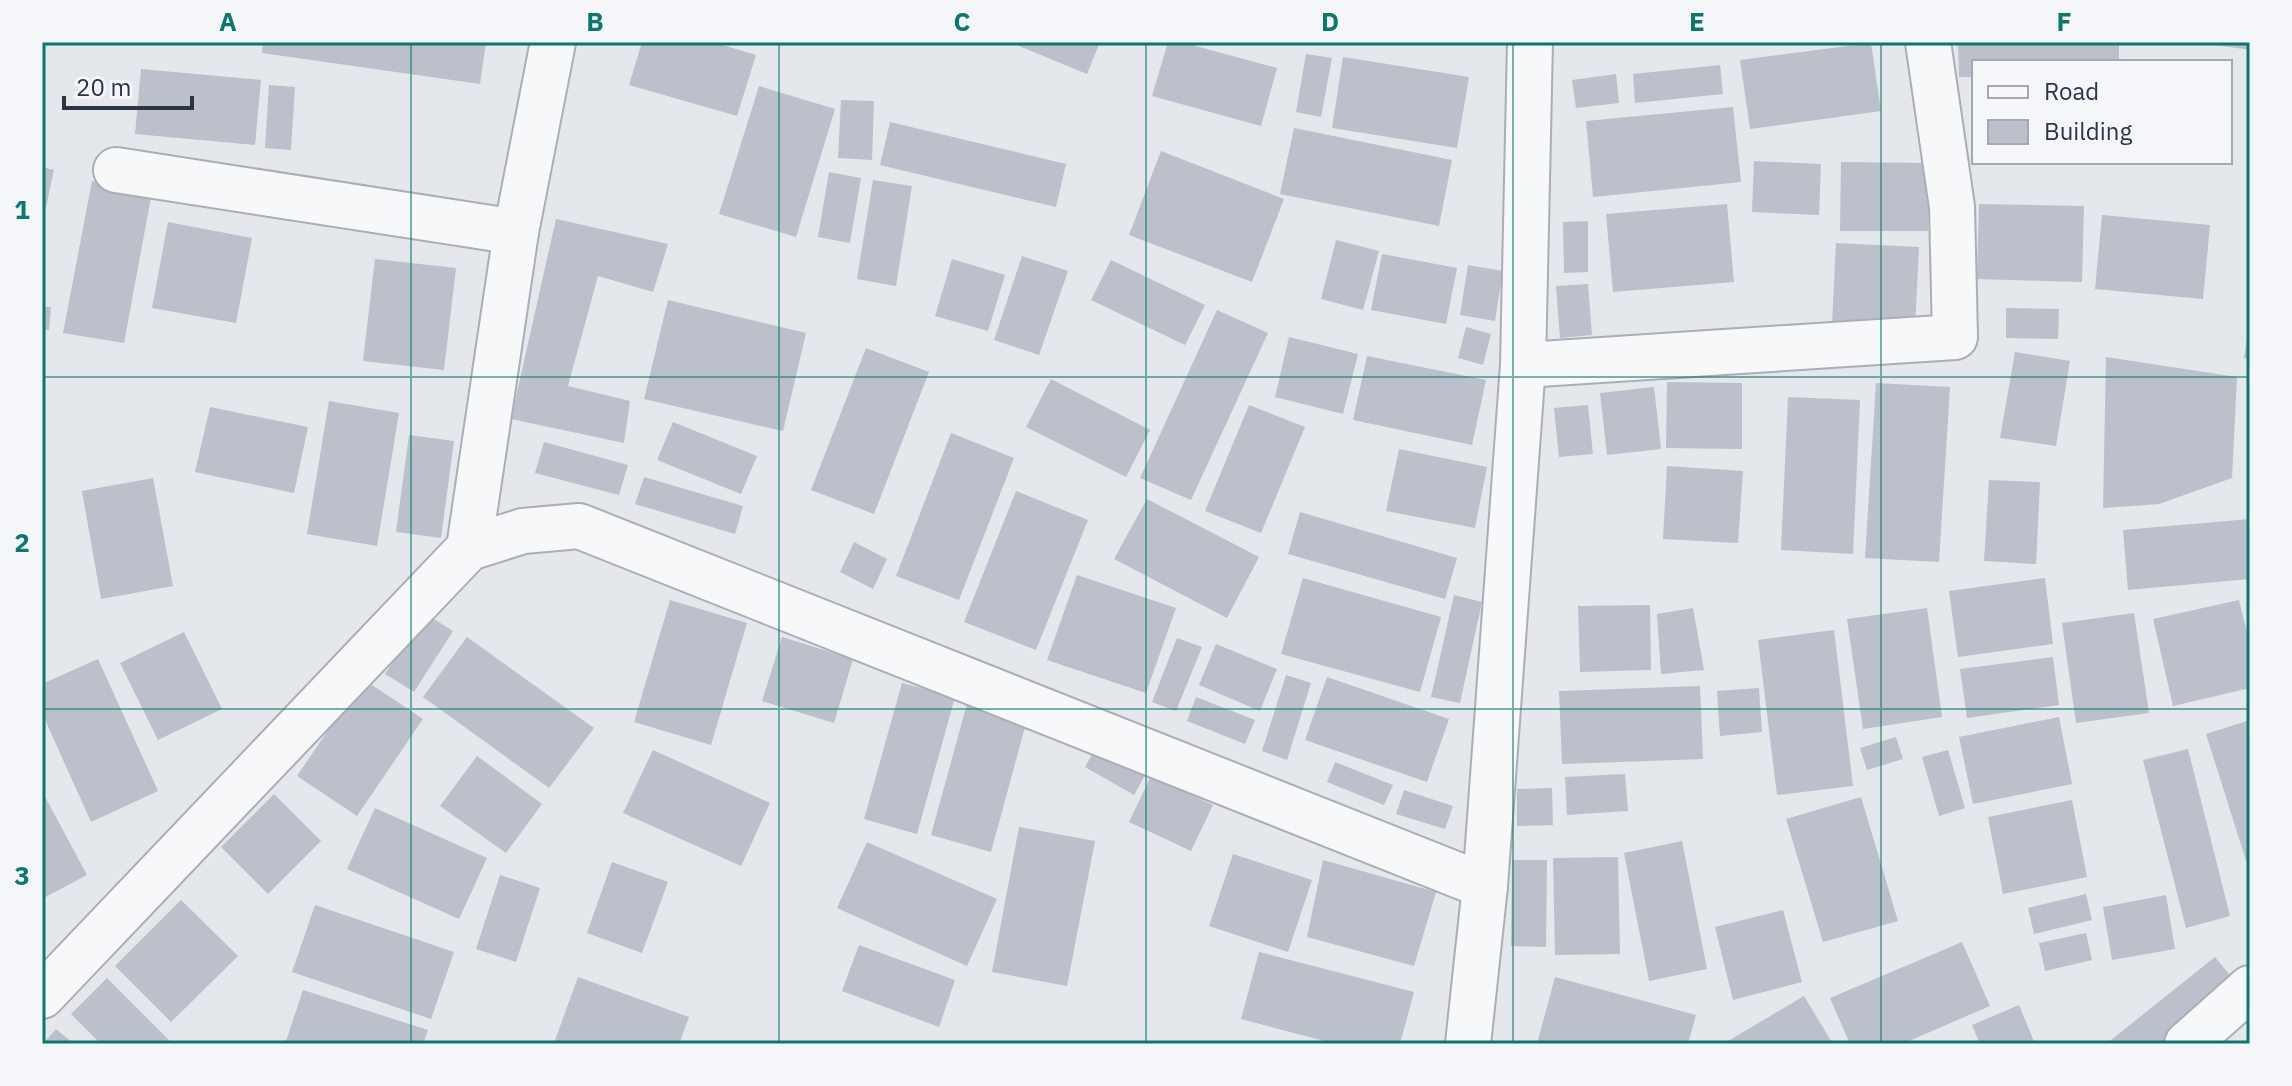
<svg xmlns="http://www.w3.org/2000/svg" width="2292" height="1086" viewBox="0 0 2292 1086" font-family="'IBM Plex Sans',sans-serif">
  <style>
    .building { fill: #bbc0ca }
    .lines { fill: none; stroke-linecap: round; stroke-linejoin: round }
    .minor-casing { stroke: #a9aeb7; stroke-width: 48 }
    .tertiary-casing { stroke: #a9aeb7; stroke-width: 48 }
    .minor { stroke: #f7f8fa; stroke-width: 44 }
    .tertiary { stroke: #f7f8fa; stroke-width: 44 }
    .grid { fill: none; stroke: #0f766e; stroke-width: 2; stroke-opacity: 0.55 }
    .neatline { fill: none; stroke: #0f766e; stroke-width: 3 }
    .grid-label { font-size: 26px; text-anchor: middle; font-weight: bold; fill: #0f766e }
  </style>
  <rect width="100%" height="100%" fill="#e4e7ec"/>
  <g class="building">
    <path d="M 263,42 L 486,42 L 480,84 L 262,53 Z"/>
    <path d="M 642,42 L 713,42 L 756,55 L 737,116 L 629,85 Z"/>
    <path d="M 1009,42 L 1100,42 L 1087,74 Z"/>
    <path d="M 1168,42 L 1181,42 L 1277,68 L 1261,126 L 1152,96 Z"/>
    <path d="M 1958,42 L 2119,42 L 2119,62 L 1974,62 L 1974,77 L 1959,77 Z"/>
    <path d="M 2209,42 L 2250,42 L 2250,50 L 2209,44 Z"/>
    <path d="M 1871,43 L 1881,111 L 1750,129 L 1740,60 Z"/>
    <path d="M 1306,54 L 1332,58 L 1321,117 L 1296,112 Z"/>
    <path d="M 1343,57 L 1469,77 L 1457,148 L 1332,128 Z"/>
    <path d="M 1720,65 L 1723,94 L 1635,103 L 1633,74 Z"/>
    <path d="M 141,69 L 261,80 L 255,145 L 135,134 Z"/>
    <path d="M 1616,74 L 1619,103 L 1576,108 L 1572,80 Z"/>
    <path d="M 269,85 L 295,87 L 291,150 L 265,148 Z"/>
    <path d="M 759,86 L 835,109 L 796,237 L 719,214 Z"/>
    <path d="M 841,100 L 874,101 L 872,160 L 838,158 Z"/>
    <path d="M 1733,107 L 1741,182 L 1593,197 L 1586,121 Z"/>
    <path d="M 890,122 L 1066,164 L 1056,207 L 880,165 Z"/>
    <path d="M 1294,128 L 1452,160 L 1439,226 L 1280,194 Z"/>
    <path d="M 1161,151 L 1284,199 L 1252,282 L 1129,235 Z"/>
    <path d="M 1754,161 L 1821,164 L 1819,215 L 1752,212 Z"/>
    <path d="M 1841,162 L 1928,163 L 1928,231 L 1840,231 Z"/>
    <path d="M 42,167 L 54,170 L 43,221 L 42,221 Z"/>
    <path d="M 829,172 L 861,178 L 850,243 L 818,237 Z"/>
    <path d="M 873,180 L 912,186 L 896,286 L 857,279 Z"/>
    <path d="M 92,181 L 152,192 L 124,343 L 63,333 Z"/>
    <path d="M 1727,204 L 1734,282 L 1613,292 L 1606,214 Z"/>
    <path d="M 1979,204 L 2084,206 L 2082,282 L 1977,279 Z"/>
    <path d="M 2102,215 L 2210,225 L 2203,299 L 2095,289 Z"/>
    <path d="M 556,219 L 668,244 L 653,292 L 598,276 L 568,386 L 630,401 L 624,443 L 511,419 Z"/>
    <path d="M 1588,221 L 1588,272 L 1564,273 L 1563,222 Z"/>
    <path d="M 168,222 L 252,238 L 236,323 L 152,308 Z"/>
    <path d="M 1336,240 L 1379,251 L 1363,310 L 1321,299 Z"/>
    <path d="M 1836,243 L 1919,247 L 1915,327 L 1832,323 Z"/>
    <path d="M 1382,254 L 1457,268 L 1446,324 L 1371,310 Z"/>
    <path d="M 1022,256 L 1068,271 L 1039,355 L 994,340 Z"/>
    <path d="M 375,259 L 456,268 L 444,370 L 363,361 Z"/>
    <path d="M 952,259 L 1005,275 L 988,331 L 935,316 Z"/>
    <path d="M 1111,260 L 1205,305 L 1185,345 L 1091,300 Z"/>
    <path d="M 1468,265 L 1503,271 L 1495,321 L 1460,315 Z"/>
    <path d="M 1588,284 L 1592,335 L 1560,338 L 1556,286 Z"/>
    <path d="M 668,300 L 806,333 L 783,431 L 644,399 Z"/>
    <path d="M 42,307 L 51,307 L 49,330 L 42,330 Z"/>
    <path d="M 2006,308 L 2059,309 L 2058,339 L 2006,338 Z"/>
    <path d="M 1217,310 L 1268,333 L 1191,500 L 1140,478 Z"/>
    <path d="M 1466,327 L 1491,334 L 1483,365 L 1458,358 Z"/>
    <path d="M 2248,332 L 2250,332 L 2250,359 L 2244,358 Z"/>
    <path d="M 1289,337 L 1358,354 L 1343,414 L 1275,397 Z"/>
    <path d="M 866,348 L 929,372 L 874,514 L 811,490 Z"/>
    <path d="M 2015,352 L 2070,361 L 2056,446 L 2000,438 Z"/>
    <path d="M 1367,356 L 1486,380 L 1472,445 L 1353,420 Z"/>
    <path d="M 2106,357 L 2237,377 L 2232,478 L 2159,504 L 2103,508 Z"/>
    <path d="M 1051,379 L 1150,430 L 1126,477 L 1026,427 Z"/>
    <path d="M 1667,382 L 1742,383 L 1742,449 L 1666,448 Z"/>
    <path d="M 1876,383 L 1950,387 L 1939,562 L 1865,558 Z"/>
    <path d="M 1654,387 L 1661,449 L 1607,455 L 1600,393 Z"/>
    <path d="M 1788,397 L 1860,400 L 1853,554 L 1781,550 Z"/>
    <path d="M 329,401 L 399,413 L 377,546 L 307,534 Z"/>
    <path d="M 1249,405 L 1305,427 L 1261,533 L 1205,511 Z"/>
    <path d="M 1588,405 L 1593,454 L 1559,457 L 1554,408 Z"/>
    <path d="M 210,407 L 308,427 L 294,493 L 195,472 Z"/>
    <path d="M 673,422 L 757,456 L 741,494 L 657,460 Z"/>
    <path d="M 951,433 L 1014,458 L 959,600 L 896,576 Z"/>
    <path d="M 409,435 L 454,441 L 441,538 L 396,532 Z"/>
    <path d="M 544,442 L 628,465 L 619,495 L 535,473 Z"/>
    <path d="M 1399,449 L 1487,467 L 1475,528 L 1386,511 Z"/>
    <path d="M 1667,466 L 1743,471 L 1738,543 L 1663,539 Z"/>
    <path d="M 644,477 L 743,506 L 735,534 L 635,504 Z"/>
    <path d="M 153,478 L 173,586 L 101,599 L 82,491 Z"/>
    <path d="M 1989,480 L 2040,482 L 2036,564 L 1984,561 Z"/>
    <path d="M 1016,491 L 1088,520 L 1036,650 L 964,622 Z"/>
    <path d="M 1147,499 L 1259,557 L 1227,618 L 1114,559 Z"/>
    <path d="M 1300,512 L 1457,558 L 1445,599 L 1288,554 Z"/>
    <path d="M 2250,519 L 2250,579 L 2128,590 L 2123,530 Z"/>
    <path d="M 854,542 L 887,559 L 873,589 L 840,572 Z"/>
    <path d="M 1077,575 L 1176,608 L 1146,693 L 1047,660 Z"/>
    <path d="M 1303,578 L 1441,617 L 1420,692 L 1281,654 Z"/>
    <path d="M 2045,578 L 2053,644 L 1958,657 L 1949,591 Z"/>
    <path d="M 1454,595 L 1482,602 L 1460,703 L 1431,697 Z"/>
    <path d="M 670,600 L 747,623 L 711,745 L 634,722 Z"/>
    <path d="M 2239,600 L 2250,645 L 2250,688 L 2173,706 L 2153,619 Z"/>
    <path d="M 1650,605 L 1651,670 L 1580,672 L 1578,606 Z"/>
    <path d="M 1693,608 L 1704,670 L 1661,674 L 1657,614 Z"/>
    <path d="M 1927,608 L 1942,717 L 1863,729 L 1847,619 Z"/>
    <path d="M 424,613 L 453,631 L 414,692 L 385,674 Z"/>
    <path d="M 2134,613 L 2149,713 L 2076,723 L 2062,623 Z"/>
    <path d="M 1834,630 L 1853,786 L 1777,795 L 1758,640 Z"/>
    <path d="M 184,632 L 222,709 L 158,740 L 120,663 Z"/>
    <path d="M 467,637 L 594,728 L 549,788 L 423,697 Z"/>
    <path d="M 782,637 L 853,659 L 834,723 L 762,701 Z"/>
    <path d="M 1177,638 L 1202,647 L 1176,711 L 1152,702 Z"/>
    <path d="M 1216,644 L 1277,669 L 1260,711 L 1199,685 Z"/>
    <path d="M 2053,657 L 2059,705 L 1967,718 L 1960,669 Z"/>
    <path d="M 98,659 L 158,791 L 91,822 L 42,713 L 42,684 Z"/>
    <path d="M 1286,675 L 1311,683 L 1287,760 L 1262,751 Z"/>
    <path d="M 1327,677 L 1449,719 L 1427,782 L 1305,740 Z"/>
    <path d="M 363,679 L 423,719 L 357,816 L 297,776 Z"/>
    <path d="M 902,683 L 955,697 L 917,834 L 864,819 Z"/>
    <path d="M 1700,686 L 1703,759 L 1562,764 L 1559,691 Z"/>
    <path d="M 1759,688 L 1762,732 L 1720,736 L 1717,691 Z"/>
    <path d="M 1196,697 L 1255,720 L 1245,744 L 1187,721 Z"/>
    <path d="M 968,700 L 1028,716 L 991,852 L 931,835 Z"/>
    <path d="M 2059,717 L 2072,784 L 1973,804 L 1959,737 Z"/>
    <path d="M 2250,720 L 2250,870 L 2249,870 L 2206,734 Z"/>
    <path d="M 1896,737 L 1903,759 L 1867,770 L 1860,748 Z"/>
    <path d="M 1099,742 L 1148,770 L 1134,795 L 1085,767 Z"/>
    <path d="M 2188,749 L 2230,916 L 2186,928 L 2143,760 Z"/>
    <path d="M 653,750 L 770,803 L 741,866 L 623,813 Z"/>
    <path d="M 1948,750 L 1965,808 L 1939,816 L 1922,757 Z"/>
    <path d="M 477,756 L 542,804 L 506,853 L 440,806 Z"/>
    <path d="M 1335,762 L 1393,785 L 1384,805 L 1327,782 Z"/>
    <path d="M 1625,774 L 1628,811 L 1567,815 L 1565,777 Z"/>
    <path d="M 1151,776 L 1213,805 L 1191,851 L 1129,822 Z"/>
    <path d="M 1552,788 L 1553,825 L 1517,826 L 1517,789 Z"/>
    <path d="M 1404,790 L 1453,806 L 1445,829 L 1396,814 Z"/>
    <path d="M 42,791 L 87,875 L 42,899 Z"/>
    <path d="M 274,794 L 321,841 L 268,894 L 221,847 Z"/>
    <path d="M 1861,797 L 1898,921 L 1823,942 L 1786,819 Z"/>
    <path d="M 2072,800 L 2087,877 L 2003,894 L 1988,817 Z"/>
    <path d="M 375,808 L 487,858 L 459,919 L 347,869 Z"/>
    <path d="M 1019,827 L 1095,841 L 1067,986 L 992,972 Z"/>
    <path d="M 1682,841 L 1707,969 L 1649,981 L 1624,853 Z"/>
    <path d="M 867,842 L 997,899 L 967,966 L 837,908 Z"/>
    <path d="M 1233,854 L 1312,880 L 1288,952 L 1209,926 Z"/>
    <path d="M 1618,857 L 1620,954 L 1555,955 L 1553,858 Z"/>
    <path d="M 1323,860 L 1436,892 L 1414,966 L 1307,937 Z"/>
    <path d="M 1512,860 L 1547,860 L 1546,947 L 1511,946 Z"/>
    <path d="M 612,862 L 668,882 L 642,953 L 587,933 Z"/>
    <path d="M 500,875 L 540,888 L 516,962 L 476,949 Z"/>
    <path d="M 2086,894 L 2092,920 L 2034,934 L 2028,908 Z"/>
    <path d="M 2166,895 L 2175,949 L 2112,960 L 2103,907 Z"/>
    <path d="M 181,900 L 238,956 L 171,1022 L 115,966 Z"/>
    <path d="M 315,905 L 454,952 L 431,1019 L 292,972 Z"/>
    <path d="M 1783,910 L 1802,982 L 1733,1000 L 1715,927 Z"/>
    <path d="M 2086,933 L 2092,960 L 2045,971 L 2039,943 Z"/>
    <path d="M 1962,942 L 1990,1006 L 1902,1044 L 1850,1044 L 1830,998 Z"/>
    <path d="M 859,945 L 955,980 L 939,1027 L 842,991 Z"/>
    <path d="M 1259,952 L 1414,992 L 1400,1044 L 1336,1044 L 1241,1019 Z"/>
    <path d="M 2215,957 L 2237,984 L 2163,1044 L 2106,1044 Z"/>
    <path d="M 578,977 L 689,1017 L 679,1044 L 554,1043 Z"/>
    <path d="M 1555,977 L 1696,1015 L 1688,1044 L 1537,1044 Z"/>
    <path d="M 107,978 L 170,1041 L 168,1044 L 101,1044 L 71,1014 Z"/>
    <path d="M 303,990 L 428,1030 L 423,1044 L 285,1044 Z"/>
    <path d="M 1804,996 L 1833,1044 L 1723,1044 Z"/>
    <path d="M 2019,1005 L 2035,1044 L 1980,1044 L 1972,1025 Z"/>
    <path d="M 56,1029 L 74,1044 L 43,1044 Z"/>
  </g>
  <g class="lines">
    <defs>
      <g id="minor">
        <path d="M 116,170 L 516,232"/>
        <path d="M 1523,365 L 1955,337 L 1952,207 L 1928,42"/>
        <path d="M 469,548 L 516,232 L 553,42"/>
        <path d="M 42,996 L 469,548 L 523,531 L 579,526 L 1485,886"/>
        <path d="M 1468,1044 L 1485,886 L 1523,365 L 1530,42"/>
      </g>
      <path id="tertiary" d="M 2187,1044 L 2250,988"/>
    </defs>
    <use href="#minor" class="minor-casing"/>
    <use href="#tertiary" class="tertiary-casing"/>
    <use href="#minor" class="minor"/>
    <use href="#tertiary" class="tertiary"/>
  </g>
  <path class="grid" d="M 411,42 L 411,1044M 779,42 L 779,1044M 1146,42 L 1146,1044M 1513,42 L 1513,1044M 1881,42 L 1881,1044M 42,377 L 2250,377M 42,709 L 2250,709"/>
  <rect width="2292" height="1086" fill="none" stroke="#f4f6f9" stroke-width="88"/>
  <rect x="1972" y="60" width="260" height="104" fill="#f4f6f9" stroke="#a4a8b1" stroke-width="2"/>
  <rect x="1988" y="86" width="40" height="12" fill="#f7f8fa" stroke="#a4a8b1" stroke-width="2"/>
  <text x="2044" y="100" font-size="24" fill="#2b3445">Road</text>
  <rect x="1988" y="120" width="40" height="24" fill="#bbc0ca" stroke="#a4a8b1" stroke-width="2"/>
  <text x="2044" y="140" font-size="24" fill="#2b3445">Building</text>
  <path d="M64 96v12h128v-12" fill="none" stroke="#2b3445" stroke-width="4"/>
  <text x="76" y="96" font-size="24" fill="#2b3445" stroke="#f4f6f9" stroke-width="6" paint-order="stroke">20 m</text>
  <rect x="44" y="44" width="2204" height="998" class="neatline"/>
  <g class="grid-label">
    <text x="228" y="31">A</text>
    <text x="595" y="31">B</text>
    <text x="962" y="31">C</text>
    <text x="1330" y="31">D</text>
    <text x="1697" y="31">E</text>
    <text x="2064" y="31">F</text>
    <text x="22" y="219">1</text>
    <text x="22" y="552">2</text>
    <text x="22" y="885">3</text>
  </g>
</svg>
